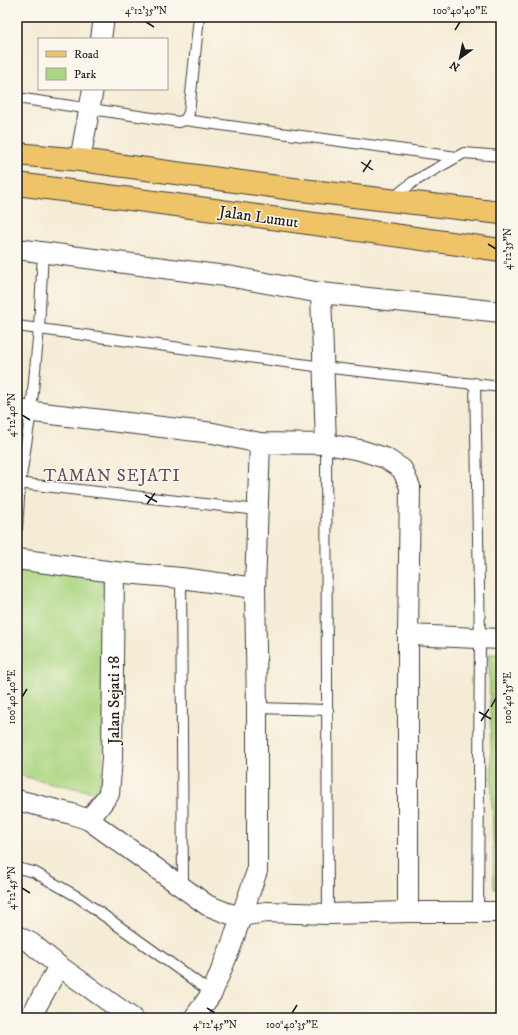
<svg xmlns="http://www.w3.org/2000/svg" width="518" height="1035" viewBox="0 0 518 1035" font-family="'IM FELL DW Pica',serif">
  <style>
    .green { fill: #abd581; stroke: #64784e }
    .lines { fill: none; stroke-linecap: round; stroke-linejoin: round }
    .lane-casing { stroke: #3d3b38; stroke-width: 12 }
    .street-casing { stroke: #3d3b38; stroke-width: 22 }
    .primary-casing { stroke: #3d3b38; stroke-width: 24 }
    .lane { stroke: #fff; stroke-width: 10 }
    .street { stroke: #fff; stroke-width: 20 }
    .primary { stroke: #efc469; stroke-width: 22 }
    .ticks { fill: none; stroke: #1c1c1c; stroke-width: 1.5 }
    .labels { text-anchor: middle; stroke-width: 3; stroke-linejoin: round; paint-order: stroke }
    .street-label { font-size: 16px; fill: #1c1c1c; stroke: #fbf7ec }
    .neighbourhood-label { font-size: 17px; letter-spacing: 1px; fill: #644e63; stroke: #fbf7ec }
    .neatline { fill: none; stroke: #1c1c1c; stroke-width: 1.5 }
    .ticks-label { font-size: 10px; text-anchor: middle; fill: #1c1c1c }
  </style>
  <rect width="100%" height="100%" fill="#fbf7ec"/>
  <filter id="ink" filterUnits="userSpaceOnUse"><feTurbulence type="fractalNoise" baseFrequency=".025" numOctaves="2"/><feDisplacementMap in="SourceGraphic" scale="8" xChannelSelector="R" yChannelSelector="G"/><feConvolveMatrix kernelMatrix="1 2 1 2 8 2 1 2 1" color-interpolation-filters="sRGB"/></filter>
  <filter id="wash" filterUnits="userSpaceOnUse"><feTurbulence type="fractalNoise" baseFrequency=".012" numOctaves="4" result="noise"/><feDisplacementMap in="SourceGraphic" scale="16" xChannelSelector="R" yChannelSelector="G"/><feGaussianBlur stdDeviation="0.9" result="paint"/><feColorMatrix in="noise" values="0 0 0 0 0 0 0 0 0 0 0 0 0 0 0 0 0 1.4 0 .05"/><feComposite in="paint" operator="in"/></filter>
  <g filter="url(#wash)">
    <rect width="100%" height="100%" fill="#f5ecd6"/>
    <g class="green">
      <path d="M 17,566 L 110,579 L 101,794 L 17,775 Z"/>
      <path d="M 489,654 L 501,654 L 501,889 L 494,889 Z"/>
    </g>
  </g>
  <g filter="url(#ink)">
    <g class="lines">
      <defs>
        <g id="lane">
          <path d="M 17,98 L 179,122 L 185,120 L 189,113 L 199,17"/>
          <path d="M 185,120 L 457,157"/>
          <path d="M 392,199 L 413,182 L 464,153 L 501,156"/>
          <path d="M 17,326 L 323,367 L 501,387"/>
          <path d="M 475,383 L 480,638 L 478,912"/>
          <path d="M 326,444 L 328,914"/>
          <path d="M 17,483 L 258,510"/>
          <path d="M 17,528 L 20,483 L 31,412 L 39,328 L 43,253"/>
          <path d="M 181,578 L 183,888"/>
          <path d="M 257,708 L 328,710"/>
          <path d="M 17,868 L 34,872 L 78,897 L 212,993"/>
        </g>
        <g id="street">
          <path d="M 101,39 L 104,17"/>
          <path d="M 80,160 L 93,89"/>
          <path d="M 17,249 L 233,277 L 321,293 L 501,312"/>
          <path d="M 321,293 L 326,444"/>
          <path d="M 17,410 L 213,433 L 260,443 L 326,444 L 360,450 L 385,458 L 402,469 L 410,487 L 408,635 L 408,912 L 501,912"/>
          <path d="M 17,559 L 114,572 L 181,578 L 255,588"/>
          <path d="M 408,635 L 501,639"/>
          <path d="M 17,800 L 72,814 L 89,820 L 207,905 L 227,913 L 240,916 L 266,912 L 328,914 L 408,912"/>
          <path d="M 89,820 L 109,794 L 112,758 L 114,572"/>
          <path d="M 17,936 L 31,943 L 59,966 L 132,1018"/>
          <path d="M 30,1018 L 59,966"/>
          <path d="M 194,1018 L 212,993 L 231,946 L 257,871 L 257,708 L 255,588 L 260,443"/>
        </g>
        <g id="primary">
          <path d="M 17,154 L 80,160 L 293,189 L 501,213"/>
          <path d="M 17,184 L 214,210 L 501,250"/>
        </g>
      </defs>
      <use href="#lane" class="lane-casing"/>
      <use href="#street" class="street-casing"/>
      <use href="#primary" class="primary-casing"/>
      <use href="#lane" class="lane"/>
      <use href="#street" class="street"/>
      <use href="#primary" class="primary"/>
    </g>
  </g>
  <path class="ticks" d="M 146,22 L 154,27M 455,30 L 460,22M 361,162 L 373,170M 363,172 L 371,160M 488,244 L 496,249M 22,415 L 30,420M 145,495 L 157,502M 147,504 L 155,493M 22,697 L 27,689M 491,707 L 496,698M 479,712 L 491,719M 481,721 L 489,709M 22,888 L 30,893M 207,1008 L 215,1013M 292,1013 L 297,1005"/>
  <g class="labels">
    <g class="street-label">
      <text transform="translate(259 216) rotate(8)" y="6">Jalan Lumut</text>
      <text transform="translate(113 700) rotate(-90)" y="6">Jalan Sejati 18</text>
    </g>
    <g class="neighbourhood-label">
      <text x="112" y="481">TAMAN SEJATI</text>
    </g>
  </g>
  <rect width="518" height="1035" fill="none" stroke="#fbf7ec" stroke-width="44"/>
  <rect x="38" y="38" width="130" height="52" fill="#fbf7ec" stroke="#a29f99"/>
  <rect x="46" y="51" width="20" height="6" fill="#efc469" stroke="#a29f99"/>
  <text x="74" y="58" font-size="12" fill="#1c1c1c">Road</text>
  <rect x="46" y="68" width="20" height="12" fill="#abd581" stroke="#a29f99"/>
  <text x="74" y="78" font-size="12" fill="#1c1c1c">Park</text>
  <g transform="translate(460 58) rotate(213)" stroke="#fbf7ec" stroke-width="3" paint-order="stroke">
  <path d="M0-3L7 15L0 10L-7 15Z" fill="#1c1c1c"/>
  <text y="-6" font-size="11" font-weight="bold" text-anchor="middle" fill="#1c1c1c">N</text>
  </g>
  <rect x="22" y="22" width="474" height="991" class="neatline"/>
  <g class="ticks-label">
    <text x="146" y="14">4°12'35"N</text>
    <text x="460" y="14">100°40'40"E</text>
    <text transform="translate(507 249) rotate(-90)" y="4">4°12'35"N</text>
    <text transform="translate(11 415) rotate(-90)" y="4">4°12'40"N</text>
    <text transform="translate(11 697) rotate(-90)" y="4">100°40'40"E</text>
    <text transform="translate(507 698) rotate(-90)" y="4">100°40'35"E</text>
    <text transform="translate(11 888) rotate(-90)" y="4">4°12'45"N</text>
    <text x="215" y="1028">4°12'45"N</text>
    <text x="292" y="1028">100°40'35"E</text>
  </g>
</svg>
